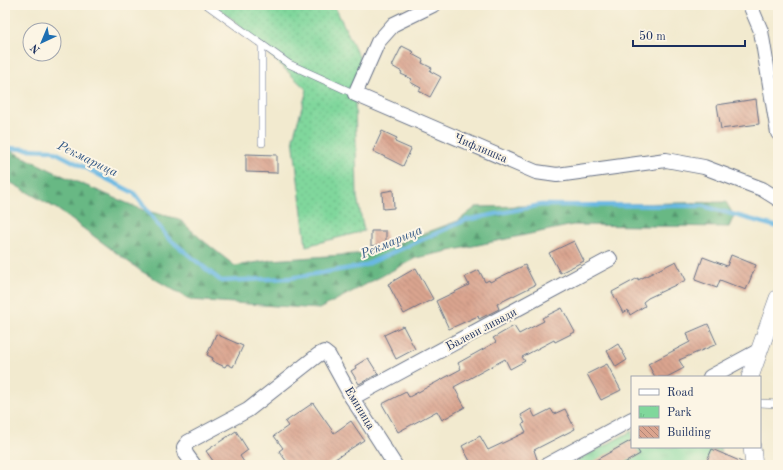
<svg xmlns="http://www.w3.org/2000/svg" width="783" height="470" viewBox="0 0 783 470" font-family="'Old Standard TT',serif">
  <style>
    .grass { fill: url(#grass-dots); stroke: #4e837d }
    .forest { fill: url(#forest-firs); stroke: #427471 }
    .park { fill: url(#park-tufts); stroke: #4e837d }
    .lines { fill: none; stroke-linecap: round; stroke-linejoin: round }
    .stream { stroke: #69b8e3; stroke-width: 4.5 }
    .building { fill: url(#building-back-hatch) }
    .service-casing { stroke: #667086; stroke-width: 8 }
    .minor-casing { stroke: #667086; stroke-width: 16 }
    .tertiary-casing { stroke: #667086; stroke-width: 18 }
    .service { stroke: #fff; stroke-width: 7 }
    .minor { stroke: #fff; stroke-width: 14 }
    .tertiary { stroke: #fff; stroke-width: 17 }
    .labels { text-anchor: middle; stroke-width: 4; stroke-linejoin: round; paint-order: stroke }
    .street-label { font-size: 12px; fill: #1b2f5e; stroke: #fcf5e5 }
    .water-label { font-size: 13px; font-style: italic; fill: #325886; stroke: #fcf5e5 }
  </style>
  <defs>
    <pattern id="grass-dots" width="8" height="8" patternUnits="userSpaceOnUse"><rect width="8" height="8" fill="#80d79c"/><path d="M2 2h.1M6 6h.1" fill="none" stroke="#6eb989" stroke-width="1.8" stroke-linecap="round"/></pattern>
    <pattern id="forest-firs" width="22" height="20" patternUnits="userSpaceOnUse"><rect width="22" height="20" fill="#68b884"/><path d="M5 1l3.5 6h-7zM16 11l3.5 6h-7z" fill="#55966f"/></pattern>
    <pattern id="park-tufts" width="24" height="20" patternUnits="userSpaceOnUse"><rect width="24" height="20" fill="#80d79c"/><path d="M3 7l-1-3M5 7V3M7 7l1-3M15 17l-1-3M17 17v-4M19 17l1-3" fill="none" stroke="#6eb989"/></pattern>
    <pattern id="building-back-hatch" width="6" height="6" patternUnits="userSpaceOnUse"><rect width="6" height="6" fill="#daa48f"/><path d="M-1 5l2 2M0 0l6 6M5-1l2 2" fill="none" stroke="#b08678"/></pattern>
  </defs>
  <rect width="100%" height="100%" fill="#fcf5e5"/>
  <filter id="ink" filterUnits="userSpaceOnUse"><feTurbulence type="fractalNoise" baseFrequency=".025" numOctaves="2"/><feDisplacementMap in="SourceGraphic" scale="8" xChannelSelector="R" yChannelSelector="G"/><feConvolveMatrix kernelMatrix="1 2 1 2 8 2 1 2 1" color-interpolation-filters="sRGB"/></filter>
  <filter id="wash" filterUnits="userSpaceOnUse"><feTurbulence type="fractalNoise" baseFrequency=".012" numOctaves="4" result="noise"/><feDisplacementMap in="SourceGraphic" scale="16" xChannelSelector="R" yChannelSelector="G"/><feGaussianBlur stdDeviation="0.9" result="paint"/><feColorMatrix in="noise" values="0 0 0 0 0 0 0 0 0 0 0 0 0 0 0 0 0 1.4 0 .05"/><feComposite in="paint" operator="in"/></filter>
  <g filter="url(#wash)">
    <rect width="100%" height="100%" fill="#f2eacf"/>
    <path class="grass" d="M 214,5 L 334,5 L 365,69 L 355,94 L 357,197 L 364,231 L 306,246 L 293,138 L 307,90 L 232,19 Z"/>
    <path class="forest" d="M 5,148 L 61,175 L 143,210 L 179,219 L 201,239 L 235,266 L 271,260 L 370,253 L 458,221 L 476,207 L 726,202 L 734,216 L 729,227 L 573,225 L 416,258 L 319,309 L 191,300 L 141,271 L 57,209 L 8,181 L 5,182 Z"/>
    <path class="park" d="M 632,431 L 632,447 L 720,447 L 722,465 L 568,465 Z"/>
    <g class="lines">
      <path class="stream" d="M 5,148 L 51,150 L 134,193 L 168,238 L 221,281 L 290,278 L 363,266 L 466,220 L 541,205 L 703,206 L 778,227"/>
    </g>
    <g id="blocks">
      <g class="building">
        <path d="M 402,46 L 414,52 L 412,54 L 423,60 L 422,63 L 432,68 L 430,71 L 441,77 L 430,97 L 419,91 L 421,88 L 410,82 L 412,79 L 401,74 L 402,72 L 392,66 Z"/>
        <path d="M 756,99 L 759,124 L 721,129 L 717,105 Z"/>
        <path d="M 382,131 L 397,138 L 395,142 L 411,149 L 403,166 L 373,151 Z"/>
        <path d="M 246,154 L 277,155 L 277,173 L 246,172 Z"/>
        <path d="M 393,190 L 394,208 L 383,209 L 382,192 Z"/>
        <path d="M 371,231 L 386,231 L 386,244 L 371,246 Z"/>
        <path d="M 574,241 L 584,261 L 560,273 L 549,253 Z"/>
        <path d="M 731,255 L 756,265 L 746,290 L 720,280 L 717,288 L 695,280 L 703,257 L 727,266 Z"/>
        <path d="M 676,261 L 686,280 L 648,298 L 643,302 L 645,306 L 630,315 L 628,310 L 623,313 L 612,292 L 638,278 L 638,280 Z"/>
        <path d="M 525,265 L 535,285 L 497,304 L 499,309 L 479,319 L 478,316 L 449,329 L 436,301 L 469,285 L 465,277 L 479,270 L 485,282 L 489,280 L 490,282 Z"/>
        <path d="M 416,268 L 433,299 L 404,314 L 388,284 Z"/>
        <path d="M 562,308 L 575,332 L 555,342 L 554,340 L 522,357 L 525,361 L 510,369 L 505,359 L 454,387 L 465,407 L 442,420 L 437,411 L 398,432 L 382,404 L 406,392 L 409,397 L 461,369 L 458,363 L 496,342 L 493,338 L 514,326 L 519,334 L 544,321 L 542,318 Z"/>
        <path d="M 708,324 L 717,344 L 679,360 L 684,368 L 667,377 L 655,377 L 648,364 L 690,342 L 687,333 Z"/>
        <path d="M 403,326 L 415,349 L 396,359 L 384,335 Z"/>
        <path d="M 216,334 L 243,346 L 233,367 L 227,364 L 225,367 L 212,361 L 213,358 L 207,355 Z"/>
        <path d="M 618,344 L 627,360 L 616,367 L 607,351 Z"/>
        <path d="M 368,358 L 378,374 L 359,384 L 351,371 L 356,368 L 355,366 Z"/>
        <path d="M 607,364 L 621,390 L 601,400 L 587,374 Z"/>
        <path d="M 313,403 L 334,433 L 351,421 L 364,440 L 326,465 L 289,465 L 279,451 L 283,448 L 274,436 L 288,426 L 285,422 Z"/>
        <path d="M 531,409 L 535,417 L 551,409 L 554,414 L 565,409 L 575,429 L 534,450 L 539,465 L 472,465 L 462,446 L 480,436 L 488,450 L 526,432 L 522,424 L 525,423 L 521,415 Z"/>
        <path d="M 236,431 L 248,450 L 240,456 L 246,465 L 216,465 L 206,451 Z"/>
        <path d="M 632,440 L 632,447 L 636,447 L 640,454 L 621,465 L 587,465 Z"/>
        <path d="M 712,449 L 744,463 L 744,465 L 705,465 Z"/>
      </g>
    </g>
  </g>
  <g filter="url(#ink)">
    <use href="#blocks" fill-opacity="0" stroke="#667086" stroke-width="1"/>
    <g class="lines">
      <defs>
        <g id="service">
          <path d="M 207,5 L 289,64 L 355,94"/>
          <path d="M 262,143 L 262,45"/>
          <path d="M 760,403 L 778,404"/>
        </g>
        <g id="minor">
          <path d="M 433,5 L 394,24 L 378,42 L 355,94 L 536,172 L 557,175 L 666,160 L 704,167 L 762,189 L 778,199"/>
          <path d="M 750,5 L 761,31 L 778,133"/>
          <path d="M 710,377 L 758,351"/>
          <path d="M 352,398 L 610,259"/>
          <path d="M 194,465 L 186,454 L 184,447 L 188,442 L 248,410 L 318,355 L 324,352 L 329,356 L 352,398 L 395,465"/>
          <path d="M 547,465 L 632,419"/>
        </g>
        <g id="tertiary">
          <path d="M 750,377 L 778,298"/>
          <path d="M 752,447 L 754,465"/>
        </g>
      </defs>
      <use href="#service" class="service-casing"/>
      <use href="#minor" class="minor-casing"/>
      <use href="#tertiary" class="tertiary-casing"/>
      <use href="#service" class="service"/>
      <use href="#minor" class="minor"/>
      <use href="#tertiary" class="tertiary"/>
    </g>
  </g>
  <g class="labels">
    <g class="street-label">
      <text transform="translate(481 148) rotate(23)" y="4">Чифлишка</text>
      <text transform="translate(481 329) rotate(-28)" y="4">Балеви ливади</text>
      <text transform="translate(360 408) rotate(59)" y="4">Еминица</text>
    </g>
    <g class="water-label">
      <text transform="translate(88 158) rotate(26)" y="5">Рекмарица</text>
      <text transform="translate(391 241) rotate(-23)" y="5">Рекмарица</text>
    </g>
  </g>
  <rect width="783" height="470" fill="none" stroke="#fcf5e5" stroke-width="20"/>
  <rect x="631" y="376" width="130" height="72" fill="#fcf5e5" stroke="#a2a6af"/>
  <rect x="639" y="389" width="20" height="6" fill="#ffffff" stroke="#a2a6af"/>
  <text x="667" y="396" font-size="12" fill="#1b2f5e">Road</text>
  <rect x="639" y="406" width="20" height="12" fill="url(#park-tufts)" stroke="#a2a6af"/>
  <text x="667" y="416" font-size="12" fill="#1b2f5e">Park</text>
  <rect x="639" y="426" width="20" height="12" fill="url(#building-back-hatch)" stroke="#a2a6af"/>
  <text x="667" y="436" font-size="12" fill="#1b2f5e">Building</text>
  <g transform="translate(42 42) rotate(224)"><circle r="19" fill="#fcf5e5" stroke="#a2a6af"/>
  <path d="M0-3L7 15L0 10L-7 15Z" fill="#1f6fb2"/>
  <text y="-6" font-size="11" font-weight="bold" text-anchor="middle" fill="#1b2f5e">N</text>
  </g>
  <path d="M633 40v6h112v-6" fill="none" stroke="#1b2f5e" stroke-width="2"/>
  <text x="639" y="40" font-size="12" fill="#1b2f5e" stroke="#fcf5e5" stroke-width="3" paint-order="stroke">50 m</text>
</svg>
